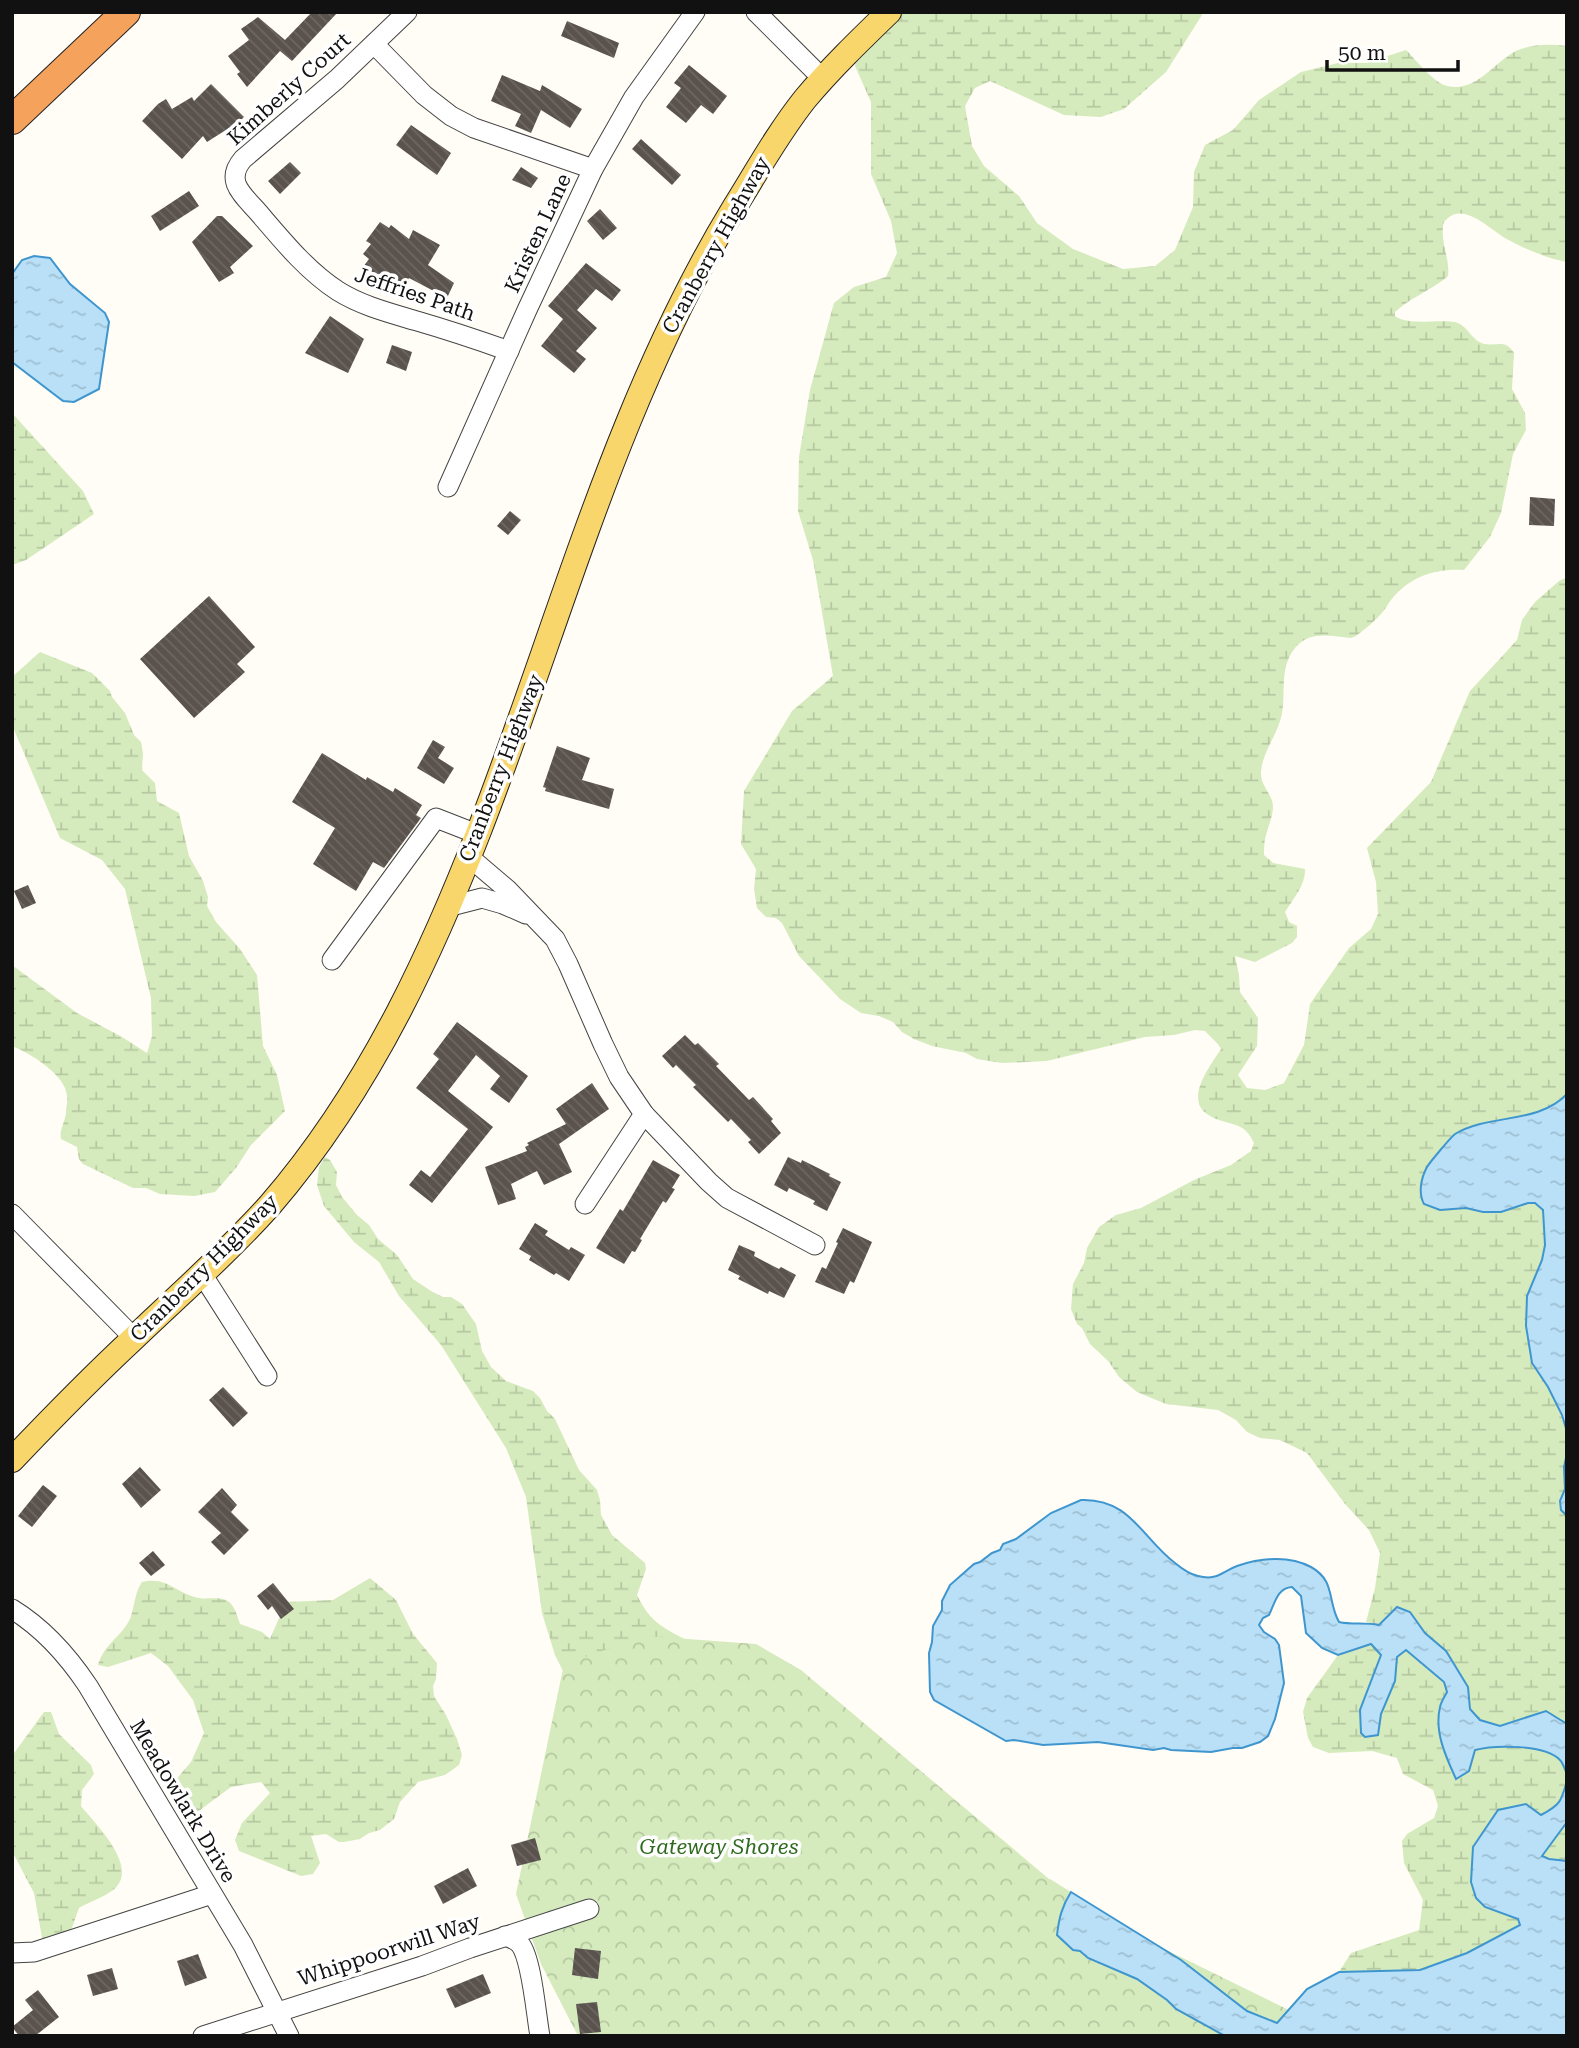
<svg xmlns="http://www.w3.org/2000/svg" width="1579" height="2048" viewBox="0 0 1579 2048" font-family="'Roboto Serif',serif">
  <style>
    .wetland { fill: url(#wetland-marsh) }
    .park { fill: url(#park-crowns) }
    .water { fill: url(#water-ripples); stroke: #3f96cf; stroke-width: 2 }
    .building { fill: url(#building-back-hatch) }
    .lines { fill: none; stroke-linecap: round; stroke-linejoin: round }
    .minor-casing { stroke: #444; stroke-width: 21 }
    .major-casing { stroke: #222; stroke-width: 26 }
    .highway-casing { stroke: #222; stroke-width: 30 }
    .minor { stroke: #fff; stroke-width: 19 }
    .major { stroke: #f9d66b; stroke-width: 24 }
    .highway { stroke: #f5a25d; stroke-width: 28 }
    .labels { text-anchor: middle; stroke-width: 7; stroke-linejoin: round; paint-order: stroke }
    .street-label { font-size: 21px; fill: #111; stroke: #fff }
    .park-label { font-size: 21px; font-style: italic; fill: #2f6b1f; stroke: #fff }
  </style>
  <defs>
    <pattern id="wetland-marsh" width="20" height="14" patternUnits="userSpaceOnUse" patternTransform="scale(1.75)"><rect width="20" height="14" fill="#d5ebbd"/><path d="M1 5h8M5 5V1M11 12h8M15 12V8" fill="none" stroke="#b6c8a1"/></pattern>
    <pattern id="park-crowns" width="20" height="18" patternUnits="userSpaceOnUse" patternTransform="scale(1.75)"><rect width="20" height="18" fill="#d5ebbd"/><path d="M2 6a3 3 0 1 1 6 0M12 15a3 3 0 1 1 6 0" fill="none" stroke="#b6c8a1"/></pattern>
    <pattern id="water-ripples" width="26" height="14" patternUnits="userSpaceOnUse" patternTransform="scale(1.75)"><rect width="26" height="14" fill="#b9e0f7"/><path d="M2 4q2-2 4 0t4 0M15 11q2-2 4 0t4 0" fill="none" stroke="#9ebfd3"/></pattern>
    <pattern id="building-back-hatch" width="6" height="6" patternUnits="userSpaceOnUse" patternTransform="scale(1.75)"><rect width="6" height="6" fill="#5a524d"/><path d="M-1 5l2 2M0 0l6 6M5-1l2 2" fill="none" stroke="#6d6662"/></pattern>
  </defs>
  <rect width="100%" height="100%" fill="#fffdf5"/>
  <g class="wetland">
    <path d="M 903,12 L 1201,12 L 1202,15 L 1166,72 L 1124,109 L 1101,117 L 1064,115 L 990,81 L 975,88 L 965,106 L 972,146 L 984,166 L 1019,196 L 1037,223 L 1073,249 L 1123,269 L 1155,266 L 1175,250 L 1193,207 L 1194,172 L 1205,145 L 1233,130 L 1259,100 L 1301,72 L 1338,63 L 1366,63 L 1406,50 C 1415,59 1435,84 1447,86 C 1477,93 1494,61 1518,50 C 1534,44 1550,44 1567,46 L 1567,262 C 1546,258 1524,249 1505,238 C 1491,230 1465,203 1448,218 C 1445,221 1443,222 1443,227 C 1441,244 1450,259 1448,276 C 1432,290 1411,297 1395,312 L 1395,316 C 1407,326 1438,319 1455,322 C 1468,325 1472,342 1485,344 C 1497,346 1506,339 1514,353 L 1512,389 L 1525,413 L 1526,430 L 1513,454 L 1501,513 L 1490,537 L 1464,570 C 1435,568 1409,577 1391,600 C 1387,605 1385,610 1381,614 C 1374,622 1365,629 1356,636 L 1351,638 C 1332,636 1309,630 1295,648 C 1277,670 1288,699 1280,721 C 1275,738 1262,754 1261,772 C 1260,786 1273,794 1273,807 C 1273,817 1267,829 1265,839 C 1264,844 1264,850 1264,855 L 1273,863 L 1305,869 C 1306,884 1293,899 1285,912 L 1289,922 L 1297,926 L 1297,937 L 1292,943 L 1255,962 L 1235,956 L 1239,975 L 1240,992 L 1258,1018 L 1257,1046 L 1238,1075 L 1247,1088 L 1265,1090 L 1284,1083 L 1304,1045 L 1310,1004 L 1349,948 L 1371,929 L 1378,914 L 1376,882 L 1367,848 L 1431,782 L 1470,691 L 1517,640 L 1522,620 L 1535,602 L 1559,581 L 1567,577 L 1567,1094 C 1543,1119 1510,1115 1479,1124 C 1463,1129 1446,1145 1434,1156 L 1440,1210 L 1466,1208 L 1483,1212 L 1501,1212 L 1527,1203 L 1535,1203 L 1543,1210 L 1545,1245 L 1542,1260 L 1528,1295 L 1533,1363 L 1548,1387 L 1562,1415 L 1567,1432 L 1567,1453 L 1564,1467 L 1565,1489 L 1560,1501 L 1564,1514 L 1567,1513 L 1567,1724 L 1546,1711 L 1500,1726 L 1480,1720 L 1470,1709 L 1468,1687 L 1446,1651 L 1425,1633 L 1410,1612 L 1379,1625 L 1366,1622 L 1375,1588 L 1380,1553 L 1369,1530 L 1345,1504 L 1307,1453 L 1280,1440 L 1260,1438 L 1247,1432 L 1236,1420 L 1218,1410 L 1166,1404 L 1137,1392 L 1119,1377 L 1109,1362 L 1090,1344 L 1082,1328 L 1077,1324 L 1071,1309 L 1073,1284 L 1084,1263 L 1087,1248 L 1099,1227 L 1116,1215 L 1141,1208 L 1194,1180 L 1231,1165 L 1251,1151 L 1254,1143 C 1245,1124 1237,1126 1219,1120 C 1179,1107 1206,1072 1221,1049 L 1218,1044 L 1205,1031 L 1195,1030 L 1174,1035 L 1145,1037 L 1047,1061 L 1002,1063 L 977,1059 L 966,1053 L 932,1046 L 914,1039 L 902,1032 L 893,1022 L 879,1016 L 861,1013 L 840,999 L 799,956 L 782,923 L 776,918 L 766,917 L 757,908 L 754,889 L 756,869 L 741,844 L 744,791 L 792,711 L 833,676 L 813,560 L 798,511 L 799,457 L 810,390 L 834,303 L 854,287 L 886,277 L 897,253 L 891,221 L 871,174 L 871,102 L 855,66 L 859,43 L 897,18 Z"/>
    <path d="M 12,413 L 83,491 L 94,514 L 26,560 L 12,565 Z"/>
    <path d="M 40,652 L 92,673 L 110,691 L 112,697 L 125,713 L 134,735 L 141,742 L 143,753 L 142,770 L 155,783 L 157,801 L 179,813 L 189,856 L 203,881 L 208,897 L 207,906 L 216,922 L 240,949 L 257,975 L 263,1046 L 277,1075 L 285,1111 L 251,1145 L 236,1168 L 215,1192 L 194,1196 L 160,1194 L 146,1188 L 133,1188 L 83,1164 L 79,1159 L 77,1147 L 61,1139 C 59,1130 65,1122 66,1113 C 66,1107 68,1101 67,1096 C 66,1075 30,1053 12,1046 L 12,965 L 77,1013 L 122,1037 L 147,1053 L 152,1036 L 151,998 L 125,889 L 102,860 L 60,838 L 12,725 L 12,677 Z"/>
    <path d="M 325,1157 L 330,1160 L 337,1172 L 336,1185 L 342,1197 L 357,1215 L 369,1225 L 378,1239 L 397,1255 L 413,1279 L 431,1291 L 443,1297 L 451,1297 L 462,1304 L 476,1324 L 482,1351 L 491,1367 L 506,1381 L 533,1391 L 540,1398 L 547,1411 L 555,1419 L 579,1470 L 597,1490 L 600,1500 L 601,1515 L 612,1535 L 645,1563 L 646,1569 L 637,1595 C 651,1624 664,1628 692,1643 L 1047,1880 L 1050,1879 L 1071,1892 L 1064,1903 L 565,1675 L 555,1655 L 542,1613 L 526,1497 L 506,1448 L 441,1345 L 399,1296 L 379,1262 L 354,1242 L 324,1206 L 317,1185 L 319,1167 Z"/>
    <path d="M 370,1578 L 396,1600 L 413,1634 L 437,1663 L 436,1679 L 433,1686 L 434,1696 L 446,1715 L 457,1739 L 462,1755 L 459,1765 L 445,1775 L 418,1782 L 400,1802 L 394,1819 L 380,1830 L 369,1833 L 360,1839 L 344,1842 L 339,1842 L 326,1834 L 311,1836 L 320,1863 L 313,1874 L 301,1876 L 239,1851 L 235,1840 L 242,1823 L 270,1793 L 261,1782 L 231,1787 L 192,1816 L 183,1809 L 173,1789 L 174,1782 L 191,1762 L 204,1733 L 193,1700 L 168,1666 L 151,1653 L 108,1667 L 98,1665 C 104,1644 122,1636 130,1619 C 135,1606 134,1594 142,1582 C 168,1576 176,1594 199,1598 C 209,1600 224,1595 231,1604 C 235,1608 238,1618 240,1624 L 262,1632 L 270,1639 L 286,1602 L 333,1600 Z"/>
    <path d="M 1371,1644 L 1381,1655 L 1360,1710 L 1381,1714 L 1395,1681 L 1397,1657 L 1406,1650 L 1444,1683 L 1447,1691 C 1437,1715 1439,1726 1443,1751 L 1469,1771 L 1474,1750 C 1488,1747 1532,1746 1544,1750 C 1562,1757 1569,1771 1565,1789 C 1563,1794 1563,1799 1559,1804 C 1554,1809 1547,1812 1541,1815 L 1485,1907 L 1518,1919 L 1520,1925 L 1467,1953 L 1420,1970 L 1339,1972 L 1351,1953 L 1419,1930 L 1423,1900 L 1404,1863 L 1402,1841 L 1407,1834 L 1434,1818 L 1438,1806 L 1433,1790 L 1403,1774 L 1397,1758 L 1372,1751 L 1329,1753 L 1313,1747 L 1308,1738 L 1303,1712 L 1307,1698 L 1338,1655 Z"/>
    <path d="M 44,1712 L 51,1712 L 59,1734 L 91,1765 L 94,1774 L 82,1790 L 81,1806 C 96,1825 141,1868 113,1890 C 104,1897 89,1902 79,1908 L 67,1942 L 43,1943 L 34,1893 L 12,1851 L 12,1756 Z"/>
    <path d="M 1567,1822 L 1567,1861 L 1549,1859 L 1542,1856 Z"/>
  </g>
  <path class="park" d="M 646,1636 L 756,1644 L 801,1670 L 1087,1911 L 1309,2020 L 1336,2036 L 578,2036 L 541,1964 L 516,1894 L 564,1664 Z"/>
  <g class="water">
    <path d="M 34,256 L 50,258 L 70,284 L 105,313 L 109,322 L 99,389 L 74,402 L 63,401 L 12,362 L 12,274 L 22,260 Z"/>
    <path d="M 1567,1094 L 1567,1432 L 1562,1415 L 1548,1387 L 1532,1363 L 1526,1326 L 1527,1296 L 1542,1260 L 1545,1245 L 1543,1210 L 1535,1203 L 1528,1203 L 1501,1212 L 1483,1212 L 1466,1208 L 1440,1210 L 1424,1204 C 1418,1193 1421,1178 1427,1167 C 1430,1162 1451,1137 1455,1134 C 1490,1113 1537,1125 1567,1094 Z"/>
    <path d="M 1567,1453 L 1567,1513 L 1565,1514 L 1561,1510 L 1560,1501 L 1565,1489 L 1564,1467 Z"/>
    <path d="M 1081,1500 C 1130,1498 1142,1538 1175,1563 C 1181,1568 1189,1574 1198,1576 C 1217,1581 1221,1572 1237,1566 C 1260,1558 1289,1555 1311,1567 C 1336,1581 1327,1601 1339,1622 C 1352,1625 1365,1622 1379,1625 L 1397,1607 L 1410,1612 L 1425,1633 L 1446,1651 L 1468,1687 L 1470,1709 L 1480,1720 L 1500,1726 L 1546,1711 L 1567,1724 L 1567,1774 C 1565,1770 1563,1763 1560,1760 C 1545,1744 1494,1745 1475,1750 L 1469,1771 L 1456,1779 C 1446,1757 1434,1732 1440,1707 C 1441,1702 1445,1696 1447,1692 L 1444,1682 L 1406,1650 L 1397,1657 L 1395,1681 L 1381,1714 L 1378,1735 L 1365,1737 L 1361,1733 L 1360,1710 L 1381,1655 L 1371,1644 L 1338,1655 L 1322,1648 L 1306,1633 L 1301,1596 L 1292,1587 C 1277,1588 1275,1603 1269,1615 L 1263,1618 L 1259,1625 L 1264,1632 L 1275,1639 L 1279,1645 L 1284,1683 L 1275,1719 L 1268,1736 L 1260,1742 L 1242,1748 L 1233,1748 L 1211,1752 L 1171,1750 L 1164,1748 L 1153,1750 L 1098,1742 L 1043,1745 L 1014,1740 L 1006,1741 L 934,1700 L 930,1692 L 929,1653 L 932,1642 L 933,1626 L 942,1610 L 942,1601 L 950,1585 L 974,1564 L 980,1562 L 992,1553 L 1000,1550 L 1003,1544 L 1016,1539 L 1051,1513 Z"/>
    <path d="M 1567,1781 L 1567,1822 L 1542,1856 L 1549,1859 L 1567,1861 L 1567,2036 L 1225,2036 L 1176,2009 L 1167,2000 L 1137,1979 L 1088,1958 L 1080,1951 L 1073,1950 L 1057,1935 C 1059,1918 1062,1906 1071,1892 L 1181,1960 L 1247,2011 L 1277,2023 L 1307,1989 L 1339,1972 L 1420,1970 L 1467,1953 L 1520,1925 L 1518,1919 L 1485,1907 L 1476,1898 L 1471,1882 L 1473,1847 L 1498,1810 L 1526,1804 L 1541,1815 C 1560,1805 1561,1802 1567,1781 Z"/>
  </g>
  <g class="building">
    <path d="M 312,12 L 338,12 L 292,61 L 280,51 L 247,87 L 237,74 L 240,72 L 228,56 L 249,40 L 241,29 L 258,17 L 285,40 Z"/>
    <path d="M 567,21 L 619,43 L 614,58 L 561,36 Z"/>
    <path d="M 689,65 L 727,96 L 713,114 L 701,105 L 686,123 L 666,107 L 681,88 L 674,83 Z"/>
    <path d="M 502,75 L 540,91 L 542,85 L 582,109 L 570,128 L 541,110 L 531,133 L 515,126 L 521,114 L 491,101 Z"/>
    <path d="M 211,84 L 244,117 L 231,130 L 229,128 L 207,142 L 203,136 L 182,159 L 142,121 L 158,104 L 166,99 L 172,109 L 192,97 L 194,101 Z"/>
    <path d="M 411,125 L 451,153 L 437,175 L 396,145 Z"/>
    <path d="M 641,139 L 681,175 L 672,185 L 632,149 Z"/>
    <path d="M 290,162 L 301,173 L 280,194 L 268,181 Z"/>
    <path d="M 521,167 L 538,178 L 531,188 L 512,180 Z"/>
    <path d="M 189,191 L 199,206 L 160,231 L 151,216 Z"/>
    <path d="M 600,209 L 617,228 L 603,240 L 587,221 Z"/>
    <path d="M 217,216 L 222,216 L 253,246 L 230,267 L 234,273 L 219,282 L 192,242 Z"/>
    <path d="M 380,222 L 389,228 L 391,225 L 409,239 L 413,230 L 440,245 L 428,265 L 454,283 L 447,298 L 409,278 L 403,288 L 363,267 L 369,259 L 363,254 L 371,244 L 366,241 Z"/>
    <path d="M 586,263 L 621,290 L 612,301 L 596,289 L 577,310 L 597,328 L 576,351 L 586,359 L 574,373 L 541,346 L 563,319 L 548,306 Z"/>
    <path d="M 330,316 L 364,339 L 348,373 L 305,353 Z"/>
    <path d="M 392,345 L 412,352 L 406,371 L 386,363 Z"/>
    <path d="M 1530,497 L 1555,499 L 1554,526 L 1529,525 Z"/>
    <path d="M 510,511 L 521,520 L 508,535 L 497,526 Z"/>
    <path d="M 209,596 L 255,647 L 237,664 L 245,672 L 194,718 L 140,659 Z"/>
    <path d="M 433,740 L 445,747 L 438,758 L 454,768 L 444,784 L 417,768 Z"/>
    <path d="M 557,746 L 590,758 L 582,780 L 614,789 L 609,809 L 545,791 L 546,788 L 543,787 Z"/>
    <path d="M 322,753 L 366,780 L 367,777 L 393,792 L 395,788 L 422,805 L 416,815 L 421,818 L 384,868 L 373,862 L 356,891 L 313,864 L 335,828 L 292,802 Z"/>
    <path d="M 28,885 L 36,903 L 22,909 L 14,891 Z"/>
    <path d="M 457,1022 L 528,1076 L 509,1103 L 490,1089 L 500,1076 L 476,1055 L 448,1091 L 493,1127 L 432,1203 L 409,1185 L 421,1170 L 430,1177 L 468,1129 L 416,1088 L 439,1059 L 433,1054 Z"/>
    <path d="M 685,1035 L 695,1045 L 698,1043 L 719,1064 L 716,1066 L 749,1100 L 753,1097 L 773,1119 L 771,1121 L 781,1133 L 759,1154 L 748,1142 L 751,1140 L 731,1119 L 728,1122 L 693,1087 L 696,1085 L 676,1065 L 673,1068 L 662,1056 Z"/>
    <path d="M 592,1083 L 609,1109 L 559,1144 L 572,1172 L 544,1185 L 537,1171 L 511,1184 L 516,1199 L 498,1205 L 485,1167 L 527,1151 L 525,1147 L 529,1145 L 527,1143 L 566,1124 L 556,1109 Z"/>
    <path d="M 788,1157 L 801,1163 L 802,1160 L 830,1174 L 829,1176 L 841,1182 L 827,1211 L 813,1204 L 815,1201 L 789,1188 L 787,1192 L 774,1185 Z"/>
    <path d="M 653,1160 L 680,1175 L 672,1188 L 675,1189 L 666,1203 L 663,1201 L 640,1239 L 642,1240 L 635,1252 L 632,1251 L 624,1264 L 596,1248 L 620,1209 L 623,1211 Z"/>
    <path d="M 535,1223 L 548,1231 L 545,1235 L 569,1250 L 571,1247 L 585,1255 L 569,1281 L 556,1273 L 554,1275 L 529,1260 L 531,1256 L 519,1249 Z"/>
    <path d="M 843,1228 L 872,1242 L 854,1283 L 850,1281 L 844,1294 L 815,1282 L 822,1267 L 826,1269 L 838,1243 L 836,1242 Z"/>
    <path d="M 739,1245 L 755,1252 L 754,1256 L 779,1269 L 781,1267 L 796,1275 L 784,1298 L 769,1291 L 768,1294 L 738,1279 L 740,1276 L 728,1270 Z"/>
    <path d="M 223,1387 L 248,1413 L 233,1427 L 209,1400 Z"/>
    <path d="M 140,1467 L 161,1490 L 141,1508 L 122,1484 Z"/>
    <path d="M 43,1485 L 57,1496 L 32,1527 L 18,1516 Z"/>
    <path d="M 222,1488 L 237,1505 L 231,1512 L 249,1530 L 224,1555 L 211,1542 L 221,1533 L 198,1512 Z"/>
    <path d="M 153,1551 L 165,1565 L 151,1576 L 139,1563 Z"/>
    <path d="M 273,1583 L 294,1609 L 281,1619 L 272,1606 L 268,1610 L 257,1596 Z"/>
    <path d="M 535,1838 L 541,1860 L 517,1866 L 511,1845 Z"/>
    <path d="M 468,1868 L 477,1886 L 443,1904 L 434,1886 Z"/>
    <path d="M 575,1948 L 601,1951 L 598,1979 L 572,1975 Z"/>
    <path d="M 198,1954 L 207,1978 L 185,1986 L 177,1961 Z"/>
    <path d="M 112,1968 L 118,1989 L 93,1996 L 87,1975 Z"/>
    <path d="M 483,1974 L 491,1993 L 455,2008 L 446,1989 Z"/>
    <path d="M 38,1990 L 59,2017 L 35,2036 L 19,2036 L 12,2027 L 33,2010 L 25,2000 Z"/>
    <path d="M 597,2002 L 601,2032 L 580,2034 L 576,2004 Z"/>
  </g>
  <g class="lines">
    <defs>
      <g id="minor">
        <path d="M 407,12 L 337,79 L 243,159 C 224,181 243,195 258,212 C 282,240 307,271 338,291 C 362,306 390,313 417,321 C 448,330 478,340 509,351"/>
        <path d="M 756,12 L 823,79"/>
        <path d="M 374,44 L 424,95 L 451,116 L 474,128 L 593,169"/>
        <path d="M 448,487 L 527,310 L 593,169 L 634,97 L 695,12"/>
        <path d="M 468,856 L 508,890 L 555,939 L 568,964 L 603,1044 L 619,1077 L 644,1114 L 709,1182 L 727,1198 L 815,1245"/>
        <path d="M 447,907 L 482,898 L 503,904 L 526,914"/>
        <path d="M 332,960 L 436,818 L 477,834"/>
        <path d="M 585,1204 L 644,1114"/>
        <path d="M 12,1214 L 134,1338"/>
        <path d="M 202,1274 L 267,1376"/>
        <path d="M 12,1609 C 43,1628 68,1656 88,1686 L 243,1945 L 289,2036"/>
        <path d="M 505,1936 C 511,1938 515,1939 520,1944 C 532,1959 536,2015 540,2036"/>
        <path d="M 12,1953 L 34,1952 L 212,1894"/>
        <path d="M 203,2036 L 422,1966 L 470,1948 L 589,1909"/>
      </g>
      <path id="major" d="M 12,1460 C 52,1418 92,1377 134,1338 C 180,1294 228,1252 270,1205 C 321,1146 363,1080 399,1011 C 533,752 582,458 734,208 C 757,171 778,133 805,99 C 831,68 860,40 889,12"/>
      <path id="highway" d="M 12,120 L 126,12"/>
    </defs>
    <use href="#minor" class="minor-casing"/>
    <use href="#major" class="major-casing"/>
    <use href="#highway" class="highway-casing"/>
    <use href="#minor" class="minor"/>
    <use href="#major" class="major"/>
    <use href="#highway" class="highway"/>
  </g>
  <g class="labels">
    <g class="street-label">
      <text transform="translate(289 89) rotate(-42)" y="7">Kimberly Court</text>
      <text transform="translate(538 233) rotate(-65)" y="7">Kristen Lane</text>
      <text transform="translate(716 245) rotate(-61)" y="7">Cranberry Highway</text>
      <text transform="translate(415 294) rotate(19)" y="7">Jeffries Path</text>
      <text transform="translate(501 768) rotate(-69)" y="7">Cranberry Highway</text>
      <text transform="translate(204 1268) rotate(-45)" y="7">Cranberry Highway</text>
      <text transform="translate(183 1801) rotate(59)" y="7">Meadowlark Drive</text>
      <text transform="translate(389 1950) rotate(-18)" y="7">Whippoorwill Way</text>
    </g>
    <g class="park-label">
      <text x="719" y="1854">Gateway Shores</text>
    </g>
  </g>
  <rect width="1579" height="2048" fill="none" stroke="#111111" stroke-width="28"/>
  <path d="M1327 60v10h131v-10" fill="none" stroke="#111111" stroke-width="3.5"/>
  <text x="1338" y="60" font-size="21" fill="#111111" stroke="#ffffff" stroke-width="5" paint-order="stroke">50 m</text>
</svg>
